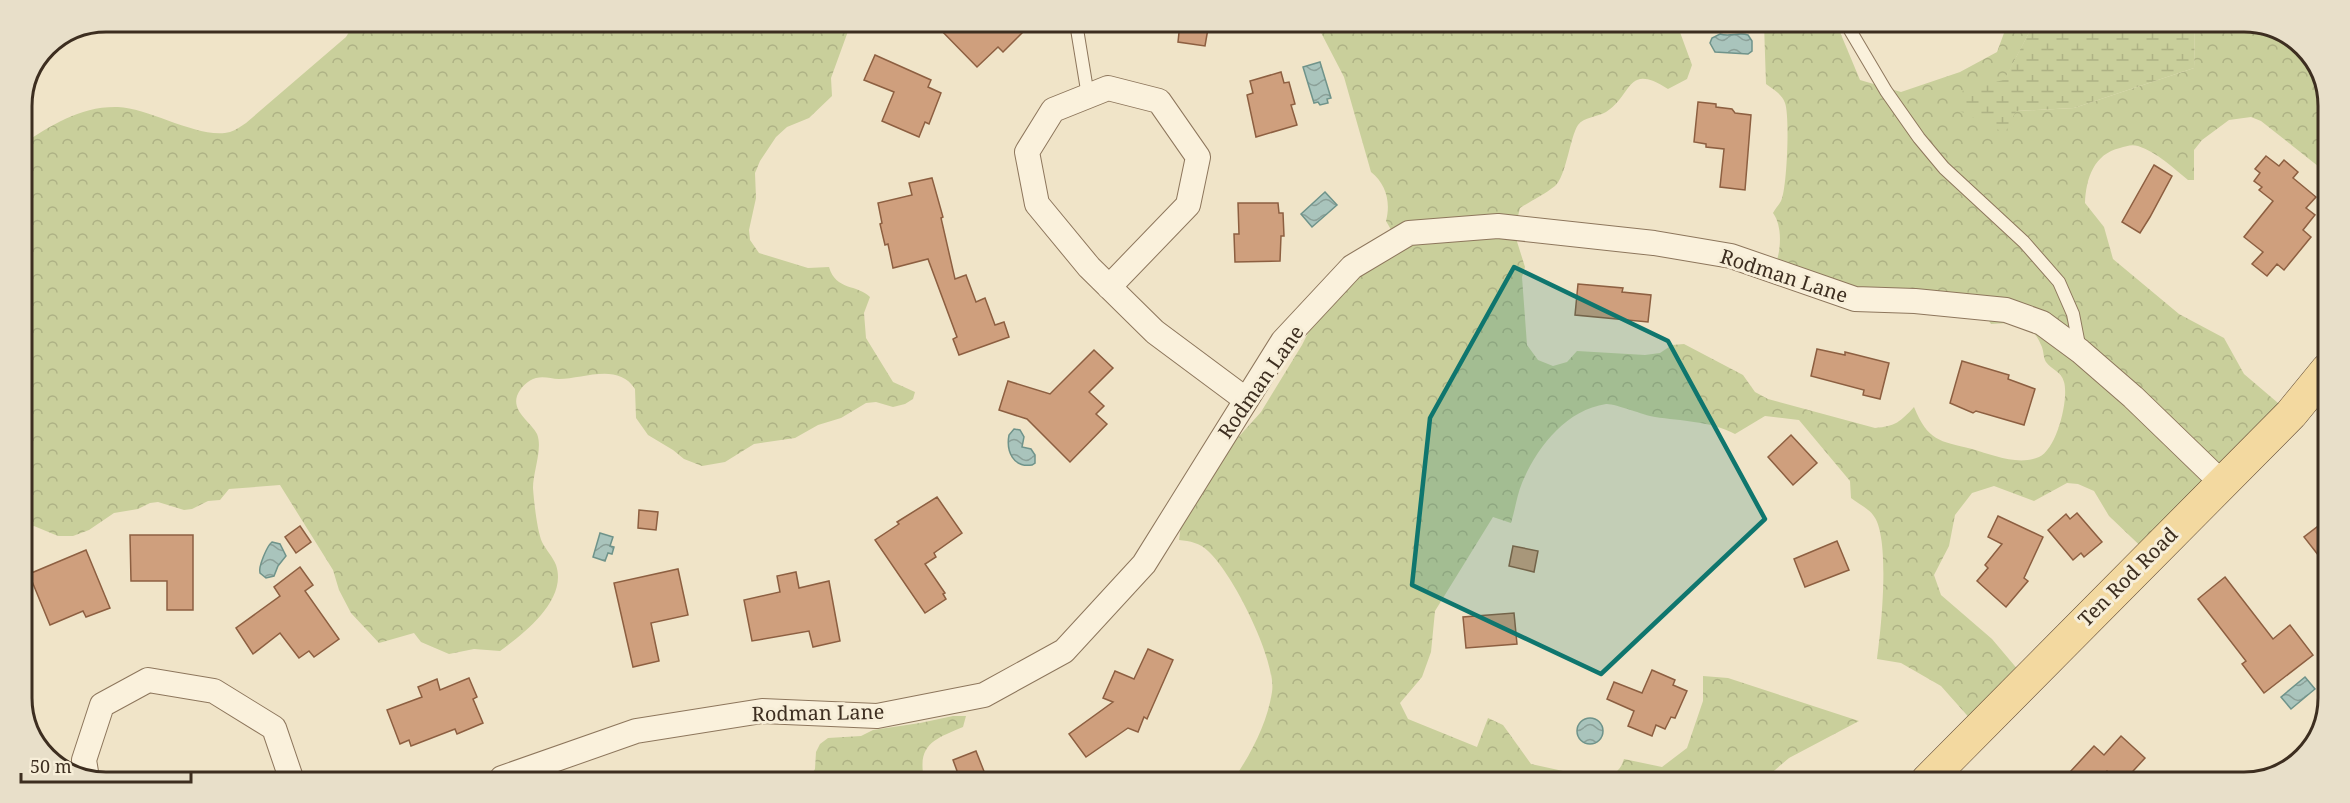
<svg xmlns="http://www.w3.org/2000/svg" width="2350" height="803" viewBox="0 0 2350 803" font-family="'Noto Serif',serif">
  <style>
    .forest { fill: url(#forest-crowns) }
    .wetland { fill: url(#wetland-marsh) }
    .water { fill: url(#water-waves); stroke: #6f938a; stroke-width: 1.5 }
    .building { fill: #cf9f7d; stroke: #8d5f41; stroke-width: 1.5 }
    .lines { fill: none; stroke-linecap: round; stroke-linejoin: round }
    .lane-casing { stroke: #8d765c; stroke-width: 14 }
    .street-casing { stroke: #8d765c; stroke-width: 26 }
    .primary-casing { stroke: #5b4430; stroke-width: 34 }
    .lane { stroke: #faf1dc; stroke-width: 12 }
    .street { stroke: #faf1dc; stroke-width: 24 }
    .primary { stroke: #f3d9a0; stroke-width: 33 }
    .marked { fill: #0f766e; fill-opacity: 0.2; stroke: #0f766e; stroke-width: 4.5; stroke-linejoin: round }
    .labels { text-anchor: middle; stroke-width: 6; stroke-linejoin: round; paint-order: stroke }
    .street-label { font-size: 20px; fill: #3d2e20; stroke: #f7eed8 }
    .rim { fill: none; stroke: #3d2e20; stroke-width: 3 }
  </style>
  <defs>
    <pattern id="forest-crowns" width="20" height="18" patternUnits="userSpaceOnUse" patternTransform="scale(1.5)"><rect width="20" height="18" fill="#c9cf9b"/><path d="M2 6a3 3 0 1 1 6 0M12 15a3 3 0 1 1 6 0" fill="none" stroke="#aeb285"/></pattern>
    <pattern id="wetland-marsh" width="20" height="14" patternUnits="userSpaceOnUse" patternTransform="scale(1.5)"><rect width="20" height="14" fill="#c9cf9b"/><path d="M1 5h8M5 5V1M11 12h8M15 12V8" fill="none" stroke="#aeb285"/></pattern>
    <pattern id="water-waves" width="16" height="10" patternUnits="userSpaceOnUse" patternTransform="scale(1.5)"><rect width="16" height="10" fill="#a9c4bc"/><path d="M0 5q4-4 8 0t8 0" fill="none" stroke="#8ba098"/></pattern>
  </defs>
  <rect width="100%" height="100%" fill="#f0e4c8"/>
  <g class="forest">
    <path d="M 355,22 L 851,23 L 831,78 L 832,96 L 809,118 L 787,127 L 776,137 L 760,161 L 755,173 L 756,198 L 749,230 L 750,240 L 759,253 L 808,268 L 829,267 C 836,291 857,284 870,297 L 864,313 L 866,338 L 893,382 L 915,392 L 913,399 L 905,404 L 893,407 L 876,402 L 866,403 L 841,418 L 818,425 L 795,438 L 754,444 L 725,462 L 702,466 L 684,459 L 673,450 L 648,435 L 636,418 L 635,389 C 618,362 583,379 559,379 C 551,379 545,376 536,378 C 528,380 520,388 517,396 C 512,412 531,422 537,434 C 543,448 533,472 533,488 C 534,502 537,530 542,542 C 546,550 553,557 556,565 C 568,600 523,634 500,651 L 474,649 L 449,654 L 421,642 L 414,633 L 379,643 L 351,613 L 339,590 L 333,570 L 280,485 L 229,489 L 220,500 L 208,501 L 192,509 L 184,510 L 158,502 L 150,503 L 138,509 L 114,513 L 89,530 L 73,536 L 58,536 L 34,526 L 21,531 L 21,145 C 52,125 80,106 118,107 C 150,108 200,140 230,132 C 236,130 241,126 246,123 L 346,37 Z"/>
    <path d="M 1316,23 L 1677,24 L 1692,65 L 1687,79 L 1668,89 C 1626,62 1633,95 1606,112 C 1597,117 1584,117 1578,125 C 1570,137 1566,177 1555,186 C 1545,194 1531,201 1520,208 L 1514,232 L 1525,267 L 1522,277 L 1527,345 L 1538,360 L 1553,366 L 1567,362 L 1577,351 L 1645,355 L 1660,353 L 1672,345 L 1684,344 L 1743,375 L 1755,392 L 1768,399 L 1875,428 C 1896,426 1900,422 1914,407 C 1928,441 1939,441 1972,449 C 1993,455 2018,466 2039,457 C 2057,449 2069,399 2064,382 C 2061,371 2052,370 2046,362 C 2043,358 2044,350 2041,345 C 2032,322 2013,322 1991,324 L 1986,316 L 1865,292 L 1777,260 C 1781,247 1782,225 1773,213 C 1775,209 1779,205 1781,201 C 1787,189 1790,116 1785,103 C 1782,94 1774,90 1766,84 L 1764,24 L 1837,25 L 1860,80 L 1901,92 L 1960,72 L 1997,52 L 2007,25 L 2033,25 L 2004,81 L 2016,111 L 2074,108 L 2194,68 L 2195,25 L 2271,25 L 2311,54 L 2329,100 L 2328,174 L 2261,121 L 2251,117 L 2229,120 L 2202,140 L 2194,150 L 2194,180 L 2188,180 C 2173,168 2157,152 2138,146 C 2132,144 2126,146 2120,148 C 2094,154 2086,178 2085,203 L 2104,227 L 2113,259 L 2179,314 L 2224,338 L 2244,374 L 2292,415 L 2153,558 L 2109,516 L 2094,491 L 2078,484 L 2067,483 L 2034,501 L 1994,486 L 1972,493 L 1955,515 L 1949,546 L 1934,575 L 1941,595 L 1992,639 L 2030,684 L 1981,731 L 1941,686 L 1901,663 L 1877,659 C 1881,631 1891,536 1873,515 C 1868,508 1857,503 1851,498 L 1850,481 L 1799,420 L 1765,416 L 1735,434 C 1711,421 1681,421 1655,417 C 1643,415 1614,403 1606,404 C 1566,410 1537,447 1522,483 C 1517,495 1515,510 1511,523 L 1493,517 L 1435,611 L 1431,652 L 1422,677 L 1400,703 L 1408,719 L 1477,747 L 1488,718 L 1503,725 L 1531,764 L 1563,771 L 1568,777 L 1580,781 L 1233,780 C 1251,754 1267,724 1272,692 C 1277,661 1232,572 1208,551 C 1200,543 1190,541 1179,540 L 1181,525 L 1225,452 L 1261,412 L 1302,345 L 1318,313 L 1397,240 L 1386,221 C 1391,202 1386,184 1371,172 L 1344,77 Z"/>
    <path d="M 1703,676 L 1728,678 L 1859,721 L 1789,758 L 1762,781 L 1581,781 C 1598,779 1618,780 1624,759 L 1662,767 L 1687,748 L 1703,701 Z"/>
    <path d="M 953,716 L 966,716 L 963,727 C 935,739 917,744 924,779 L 809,779 L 815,769 L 816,752 L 820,744 L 828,738 L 861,736 L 873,730 L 920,723 Z"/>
  </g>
  <path class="wetland" d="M 2033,25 L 2195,25 L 2194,68 L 2074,108 L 2016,111 L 2005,133 L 1960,111 L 1963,89 L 2004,80 Z"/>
  <g class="water">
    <path d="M 1720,34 C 1730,37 1739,32 1748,35 L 1752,41 L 1752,51 L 1748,54 L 1715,52 L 1710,43 L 1712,38 Z"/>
    <path d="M 1320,62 L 1331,98 L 1327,99 L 1328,103 L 1320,105 L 1318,102 L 1314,103 L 1303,67 Z"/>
    <path d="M 1325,192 L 1337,205 L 1312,227 L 1301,214 Z"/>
    <path d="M 1014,429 L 1020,430 L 1024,437 L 1022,447 L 1031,449 L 1035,455 L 1035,463 L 1032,465 C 1013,468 1006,451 1009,435 Z"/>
    <path d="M 600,533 L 613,537 L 610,546 L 614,547 L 612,554 L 608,553 L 605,561 L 593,557 Z"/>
    <path d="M 272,542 L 280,544 L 286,556 L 278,566 L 274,576 L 266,578 L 260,573 C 258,567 267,546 272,542 Z"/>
    <path d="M 2305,677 L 2315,689 L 2291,709 L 2281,697 Z"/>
    <circle cx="1590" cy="731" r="13"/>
  </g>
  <g class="building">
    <path d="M 934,23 L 1032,23 L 1003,52 L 998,47 L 977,67 Z"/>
    <path d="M 1180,23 L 1209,23 L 1205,46 L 1178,42 Z"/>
    <path d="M 875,55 L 931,80 L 928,87 L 941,93 L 929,124 L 925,122 L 919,137 L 882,121 L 894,92 L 864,80 Z"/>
    <path d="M 1281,72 L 1284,83 L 1289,82 L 1295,104 L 1291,105 L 1297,125 L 1256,137 L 1247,95 L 1253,93 L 1250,81 Z"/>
    <path d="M 1698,102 L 1716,104 L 1716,107 L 1732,109 L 1735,113 L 1751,115 L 1745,190 L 1720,187 L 1724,149 L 1706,147 L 1706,144 L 1694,142 Z"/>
    <path d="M 2266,156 L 2279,166 L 2284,160 L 2298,172 L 2293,178 L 2316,197 L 2306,208 L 2315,215 L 2303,230 L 2311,237 L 2284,270 L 2277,264 L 2267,276 L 2252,264 L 2263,252 L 2244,237 L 2273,201 L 2259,190 L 2262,187 L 2254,181 L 2260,173 L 2255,169 Z"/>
    <path d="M 2154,165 L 2172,176 L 2150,217 L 2140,233 L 2122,222 Z"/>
    <path d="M 932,178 L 943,217 L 941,218 L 955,279 L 966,275 L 976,302 L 985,298 L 995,325 L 1004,322 L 1009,337 L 959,355 L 953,339 L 957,337 L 928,259 L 893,268 L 888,244 L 885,245 L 880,224 L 882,223 L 878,203 L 912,195 L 909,183 Z"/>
    <path d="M 1238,203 L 1278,203 L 1279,213 L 1283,213 L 1284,236 L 1281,236 L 1280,261 L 1235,262 L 1234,234 L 1239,234 Z"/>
    <path d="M 1578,284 L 1623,288 L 1622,292 L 1651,295 L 1648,322 L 1575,315 Z"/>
    <path d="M 1817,349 L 1845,355 L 1845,352 L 1889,363 L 1880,399 L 1863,395 L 1864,390 L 1811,376 Z"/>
    <path d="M 1094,350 L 1113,368 L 1089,392 L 1104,406 L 1096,414 L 1107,424 L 1070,462 L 1027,419 L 999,410 L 1008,381 L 1050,394 Z"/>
    <path d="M 1962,361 L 2009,375 L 2008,379 L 2035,389 L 2024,425 L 1976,411 L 1973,413 L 1950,403 Z"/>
    <path d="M 1791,435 L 1817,463 L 1793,485 L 1768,457 Z"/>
    <path d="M 937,497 L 962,533 L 934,553 L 936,557 L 925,564 L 945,593 L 943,594 L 946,599 L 925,613 L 875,540 L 899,524 L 897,522 Z"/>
    <path d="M 639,510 L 658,512 L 656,530 L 638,528 Z"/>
    <path d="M 2077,513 L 2102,542 L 2084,557 L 2081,553 L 2073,560 L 2048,530 L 2066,514 L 2070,519 Z"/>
    <path d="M 1998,516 L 2043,537 L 2024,578 L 2028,581 L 2006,607 L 1977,581 L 1988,568 L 1985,565 L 2002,544 L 1988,537 Z"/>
    <path d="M 2326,520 L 2326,565 L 2304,537 Z"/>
    <path d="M 300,526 L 311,542 L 296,553 L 285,537 Z"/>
    <path d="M 130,535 L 193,535 L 193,610 L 167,610 L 167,581 L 131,581 Z"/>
    <path d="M 1837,541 L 1849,570 L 1805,587 L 1794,559 Z"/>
    <path d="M 1513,546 L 1538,551 L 1534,572 L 1509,566 Z"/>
    <path d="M 86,550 L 110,608 L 86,617 L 83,611 L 50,625 L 29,574 Z"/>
    <path d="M 300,567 L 313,585 L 305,591 L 339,639 L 314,657 L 309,651 L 299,658 L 280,633 L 253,654 L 236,628 L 280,596 L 274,587 Z"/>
    <path d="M 678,569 L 688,615 L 651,623 L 659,661 L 633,667 L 614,583 Z"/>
    <path d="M 796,572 L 799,588 L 829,581 L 840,641 L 813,647 L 809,631 L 752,641 L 744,600 L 780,592 L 777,576 Z"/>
    <path d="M 2225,577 L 2273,639 L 2290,625 L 2313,655 L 2264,693 L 2242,664 L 2246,661 L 2198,599 Z"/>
    <path d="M 1514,613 L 1517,644 L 1466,648 L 1463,617 Z"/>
    <path d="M 1148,649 L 1173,660 L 1147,719 L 1144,717 L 1138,732 L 1128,728 L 1086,757 L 1069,734 L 1113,702 L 1103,698 L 1115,671 L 1134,679 Z"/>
    <path d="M 1652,670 L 1675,680 L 1673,685 L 1687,691 L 1675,718 L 1671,717 L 1665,729 L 1656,725 L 1652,736 L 1628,726 L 1634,711 L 1607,699 L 1614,682 L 1642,693 Z"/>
    <path d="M 469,678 L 477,697 L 473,699 L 483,723 L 457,734 L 455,729 L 411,746 L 409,740 L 400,744 L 387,710 L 422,697 L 418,687 L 437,679 L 440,690 Z"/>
    <path d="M 2121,736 L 2145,758 L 2123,782 L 2119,782 L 2107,771 L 2097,782 L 2080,782 L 2070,772 L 2094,746 L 2104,755 Z"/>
    <path d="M 976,751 L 987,779 L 960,779 L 953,760 Z"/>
  </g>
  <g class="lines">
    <defs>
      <g id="lane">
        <path d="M 1076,23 L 1088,96"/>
        <path d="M 1847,25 L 1886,91 L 1919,138 L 1944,168 L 2024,242 L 2059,282 L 2073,314 L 2080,350"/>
      </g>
      <g id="street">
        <path d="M 1109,287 L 1188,205 L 1198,157 L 1159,101 L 1108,88 L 1053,110 L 1027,152 L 1037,204 L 1089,267 L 1155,332 L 1245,399"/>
        <path d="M 87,778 L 84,760 L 102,705 L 148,680 L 214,691 L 274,728 L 291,778"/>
        <path d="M 502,778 L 636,731 L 762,711 L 877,716 L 984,695 L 1064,651 L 1144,564 L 1283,341 L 1352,267 L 1409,233 L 1498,226 L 1654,243 L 1731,256 L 1855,299 L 1915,301 L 2006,310 L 2042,323 L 2080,351 L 2133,397 L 2222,483"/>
      </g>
      <path id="primary" d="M 1927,781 L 2291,414 L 2327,370"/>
    </defs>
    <use href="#lane" class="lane-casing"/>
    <use href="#street" class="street-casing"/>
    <use href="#primary" class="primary-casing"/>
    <use href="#lane" class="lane"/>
    <use href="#street" class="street"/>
    <use href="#primary" class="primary"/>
  </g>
  <path class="marked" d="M 1514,267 L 1668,341 L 1765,519 L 1601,674 L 1412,585 L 1430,418 Z"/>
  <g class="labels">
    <g class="street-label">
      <text transform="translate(1784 276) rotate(18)" y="7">Rodman Lane</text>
      <text transform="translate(1261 382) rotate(-55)" y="7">Rodman Lane</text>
      <text transform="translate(2128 577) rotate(-45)" y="7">Ten Rod Road</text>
      <text transform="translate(818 713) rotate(-1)" y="7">Rodman Lane</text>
    </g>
  </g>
  <path d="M0 0H2350V803H0ZM106 32H2244A74 74 0 0 1 2318 106V698A74 74 0 0 1 2244 772H106A74 74 0 0 1 32 698V106A74 74 0 0 1 106 32Z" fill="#e8dfc9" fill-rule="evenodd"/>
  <path class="rim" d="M106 32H2244A74 74 0 0 1 2318 106V698A74 74 0 0 1 2244 772H106A74 74 0 0 1 32 698V106A74 74 0 0 1 106 32Z"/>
  <path d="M21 773v9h170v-9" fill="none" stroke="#3d2e20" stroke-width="3"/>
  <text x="30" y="773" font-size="18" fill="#3d2e20" stroke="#f7eed8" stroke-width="4.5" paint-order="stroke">50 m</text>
</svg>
